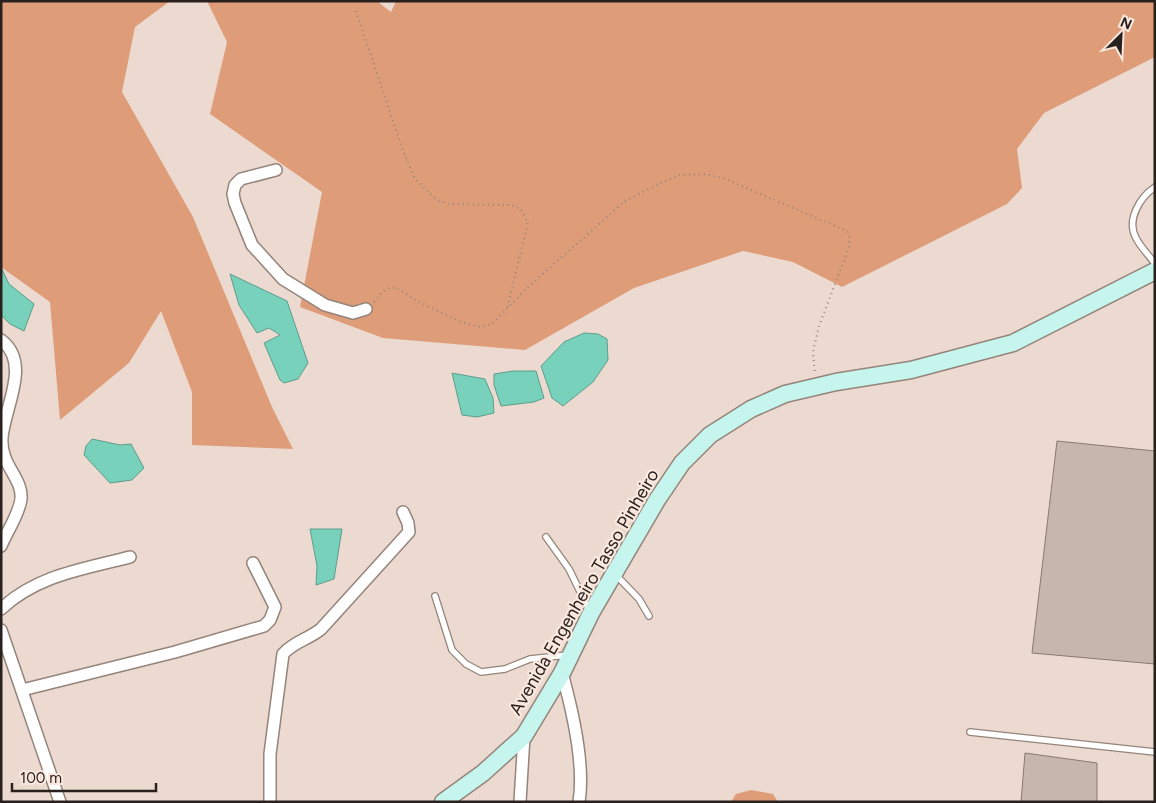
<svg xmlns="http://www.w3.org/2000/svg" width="1156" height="803" viewBox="0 0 1156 803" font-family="Figtree,sans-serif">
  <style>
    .forest { fill: #de9d78 }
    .water { fill: #77d1bb; stroke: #5f9c8c }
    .building { fill: #c7b6ac; stroke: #897970 }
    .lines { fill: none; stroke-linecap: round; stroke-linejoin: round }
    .lane-casing { stroke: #94847b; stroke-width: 8 }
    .street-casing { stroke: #94847b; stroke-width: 14 }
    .secondary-casing { stroke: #94847b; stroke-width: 19 }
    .path { stroke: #93867f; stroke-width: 2; stroke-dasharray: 1 4; stroke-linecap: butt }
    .lane { stroke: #fff; stroke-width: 5.5 }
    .street { stroke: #fff; stroke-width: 11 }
    .secondary { stroke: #c5f5ec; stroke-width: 16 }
    .labels { text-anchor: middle; stroke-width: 4.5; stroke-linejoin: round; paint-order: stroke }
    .street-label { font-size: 18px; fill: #28211e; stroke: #fae7dd }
  </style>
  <rect width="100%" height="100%" fill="#ecdad0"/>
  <g class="forest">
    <path d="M 1,1 L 170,1 L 135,27 L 122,92 L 193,217 L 272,407 L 293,449 L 192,445 L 192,392 L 161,311 L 129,363 L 60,420 L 50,302 L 1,267 Z"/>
    <path d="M 207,1 L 377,1 L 391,12 L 396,1 L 1155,1 L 1155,57 L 1044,113 L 1017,149 L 1022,188 L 1007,204 L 842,287 L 793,262 L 743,251 L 634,288 L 525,350 L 383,338 L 300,307 L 322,192 L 210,114 L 227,42 Z"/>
    <path d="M 751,790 L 773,794 L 778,802 L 731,802 L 736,794 Z"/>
  </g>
  <g class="water">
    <path d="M 1,267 L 9,284 L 34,304 L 24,331 L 10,324 L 1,315 Z"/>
    <path d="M 230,274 L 287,301 L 308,363 L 298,379 L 284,383 L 280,380 L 264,343 L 280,335 L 269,328 L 257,333 L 239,305 Z"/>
    <path d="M 584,333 L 598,334 L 607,339 L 608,360 L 593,382 L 563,406 L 552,398 L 541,366 L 564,342 Z"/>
    <path d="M 513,371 L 536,371 L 544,398 L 534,402 L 501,406 L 494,385 L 494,374 Z"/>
    <path d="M 452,373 L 485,379 L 493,398 L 494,413 L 477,417 L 462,415 Z"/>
    <path d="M 92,439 L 120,445 L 131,444 L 144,468 L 132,480 L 110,483 L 84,455 L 86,446 Z"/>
    <path d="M 310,529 L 342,529 L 334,579 L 316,585 L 317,566 Z"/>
  </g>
  <g class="building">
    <path d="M 1057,441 L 1155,451 L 1155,664 L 1032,653 Z"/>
    <path d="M 1025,753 L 1097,763 L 1097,802 L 1021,802 Z"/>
  </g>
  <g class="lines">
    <defs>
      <g id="lane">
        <path d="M 1155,187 C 1140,197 1126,220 1136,238 C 1141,248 1149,255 1155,264"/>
        <path d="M 546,537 L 569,569 L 590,612"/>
        <path d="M 615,574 L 639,599 L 649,616"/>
        <path d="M 435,596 L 452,650 L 466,664 L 481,672 L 505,669 L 530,659 L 568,655"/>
        <path d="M 970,732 L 1155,752"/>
      </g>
      <g id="street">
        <path d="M 276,170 L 241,179 L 235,185 L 233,194 L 235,203 L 252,245 L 283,279 L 325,305 L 353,313 L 366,309"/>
        <path d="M 1,340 C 32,363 4,408 2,438 C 0,465 23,478 21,499 C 19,515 7,531 1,546"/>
        <path d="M 1,609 C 37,575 84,569 130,557"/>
        <path d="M 1,630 L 60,802"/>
        <path d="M 562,673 C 572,709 585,765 579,802"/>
        <path d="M 22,690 L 175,652 L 264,626 L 270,620 L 275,607 L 253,563"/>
        <path d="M 270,802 L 270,754 L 283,654 C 293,642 309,639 321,629 L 409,532 L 408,523 L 403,512"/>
        <path d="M 520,802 L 524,736"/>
      </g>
      <path id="secondary" d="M 443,802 L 483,773 L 524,736 L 562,673 L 591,613 L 657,500 L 682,463 L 710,435 L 751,409 L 785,394 L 836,382 L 911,370 L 1013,343 L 1155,271"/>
    </defs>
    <use href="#lane" class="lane-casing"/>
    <use href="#street" class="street-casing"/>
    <use href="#secondary" class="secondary-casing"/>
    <g class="path">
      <path d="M 356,11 L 403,151 L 415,179 L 437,200 L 449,204 L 511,205 L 521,209 L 528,223 L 507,309"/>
      <path d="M 374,302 L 383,291 L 391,287 L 399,289 L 417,301 L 459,321 L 478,327 L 492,324 L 528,287 L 625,201 L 678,175 L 705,174 L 723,178 L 847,231 L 849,237 L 849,247 L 819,326 L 813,352 L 815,375"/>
    </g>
    <use href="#lane" class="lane"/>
    <use href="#street" class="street"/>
    <use href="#secondary" class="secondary"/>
  </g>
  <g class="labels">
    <g class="street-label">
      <text transform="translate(584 592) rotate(-60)" y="6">Avenida Engenheiro Tasso Pinheiro</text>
    </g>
  </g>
  <rect width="1156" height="803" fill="none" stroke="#28211e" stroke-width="5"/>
  <g transform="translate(1121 35) rotate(24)" stroke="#fae7dd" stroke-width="4" paint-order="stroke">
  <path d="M0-4L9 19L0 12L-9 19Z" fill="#28211e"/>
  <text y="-8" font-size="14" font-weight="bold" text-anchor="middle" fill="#28211e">N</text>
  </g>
  <path d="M12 783v8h144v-8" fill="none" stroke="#28211e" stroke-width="2.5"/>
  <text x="20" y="783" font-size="15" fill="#28211e" stroke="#fae7dd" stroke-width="4" paint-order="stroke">100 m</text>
</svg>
